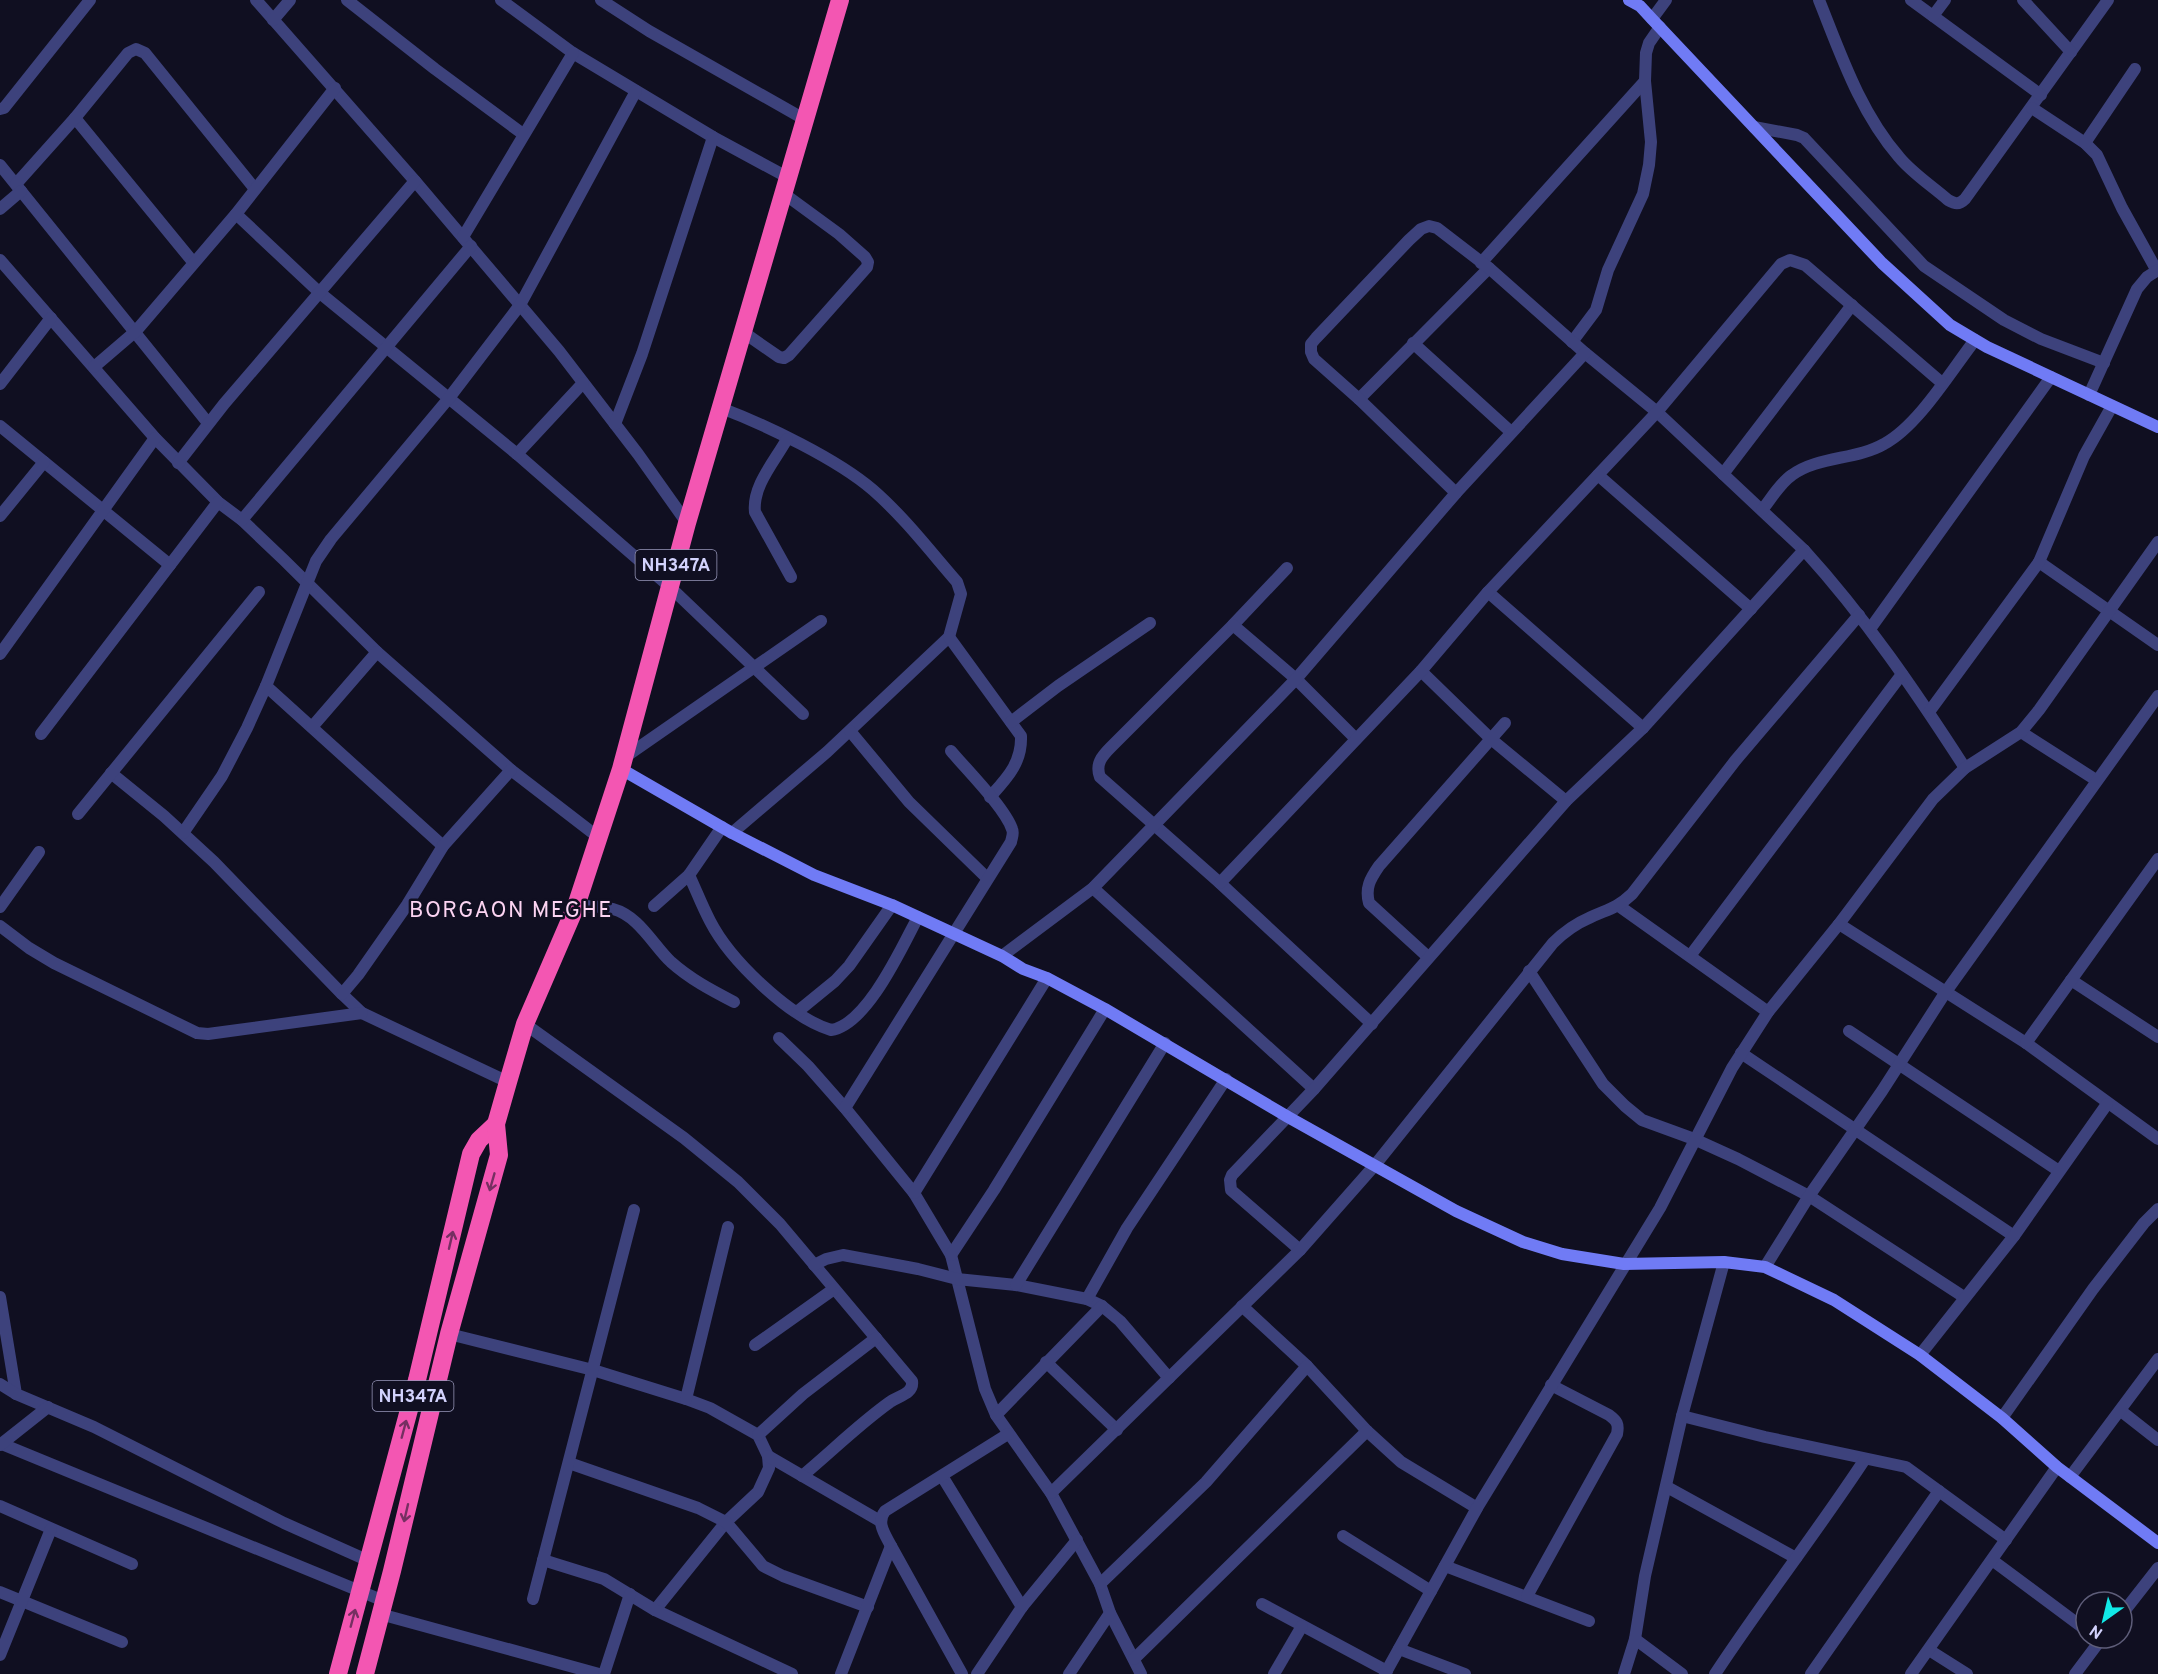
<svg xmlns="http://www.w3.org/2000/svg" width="2158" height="1674" viewBox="0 0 2158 1674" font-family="Overpass,sans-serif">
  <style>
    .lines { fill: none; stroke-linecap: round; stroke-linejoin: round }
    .street { stroke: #3d427c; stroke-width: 12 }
    .secondary { stroke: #707bf5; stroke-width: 12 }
    .highway { stroke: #f356b2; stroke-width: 18 }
    .oneway { stroke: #762f62 }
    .labels { text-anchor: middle; stroke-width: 5; stroke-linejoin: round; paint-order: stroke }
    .shield { fill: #100f21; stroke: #9898ba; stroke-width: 1.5 }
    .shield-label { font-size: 18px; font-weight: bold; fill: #d2d2fc }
    .quarter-label { font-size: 22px; letter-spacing: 1.5px; fill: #fcd4f2; stroke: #100f21 }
  </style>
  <rect width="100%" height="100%" fill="#100f21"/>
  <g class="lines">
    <g class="street">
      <path d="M 256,0 L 415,181 L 559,351 L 638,454 L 687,523"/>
      <path d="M 347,0 L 435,69 L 523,134"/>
      <path d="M 501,0 L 573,53 L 713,137 L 787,177"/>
      <path d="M 601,0 L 649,31 L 804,119"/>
      <path d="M 1819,0 C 1841,55 1860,112 1899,157 C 1912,173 1932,186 1948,200 C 1955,204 1959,205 1965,199 L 2108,0"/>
      <path d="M 1911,0 L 2041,95"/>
      <path d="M 2023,0 L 2071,52"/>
      <path d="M 1933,16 L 1945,0"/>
      <path d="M 1652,19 L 1666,0"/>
      <path d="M 273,20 L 290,0"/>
      <path d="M 2032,108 L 2085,143 L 2097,155 L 2122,208 L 2157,271"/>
      <path d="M 0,109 L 4,108 L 90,0"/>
      <path d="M 75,118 L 193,262"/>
      <path d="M 1754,127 L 1797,135 L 1804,138 L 1924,266 L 2004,320 L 2041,339 L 2104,363"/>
      <path d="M 2085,143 L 2135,69"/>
      <path d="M 0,165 L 208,423"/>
      <path d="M 16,184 L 75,118 L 128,53 L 136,49 L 145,53 L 255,189"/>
      <path d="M 0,209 L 21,191"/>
      <path d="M 236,214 L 320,293 L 517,454 L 626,549 L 670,587 L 803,714"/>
      <path d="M 463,237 L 573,53"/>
      <path d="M 0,260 L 155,438 L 218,502 L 242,520 L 284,560 L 377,652 L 511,770 L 598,837"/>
      <path d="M 1481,263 L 1645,81"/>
      <path d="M 743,332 L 779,357 L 784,358 L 789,355 L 867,267 L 868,262 L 865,257 L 839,234 L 783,193"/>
      <path d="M 1572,342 L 1596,310 L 1608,270 L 1643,194 L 1649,165 L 1651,142 L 1645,81 L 1646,53 L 1649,43 L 1660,27"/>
      <path d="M 1413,343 L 1511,432"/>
      <path d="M 94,367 L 136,331 L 236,214 L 335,88"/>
      <path d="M 0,384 L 51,318"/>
      <path d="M 2089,395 L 2137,289 L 2147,277 L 2158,270"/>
      <path d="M 1359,399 L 1489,268"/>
      <path d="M 721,408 C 766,425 837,459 873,490 C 904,517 930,551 957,582 L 961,594 L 949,637 L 827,752 L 732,833"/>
      <path d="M 615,424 L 642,354 L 713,137"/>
      <path d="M 0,426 L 170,565"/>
      <path d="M 787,439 C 775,461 752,486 755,512 L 791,577"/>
      <path d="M 517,454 L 583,383"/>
      <path d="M 178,463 L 224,404 L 415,181"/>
      <path d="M 1723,474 L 1852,305"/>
      <path d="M 1598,475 L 1751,609"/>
      <path d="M 1456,493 L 1359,399 L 1314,359 L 1311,352 L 1311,344 L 1316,338 L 1409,240 L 1421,229 L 1429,226 L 1437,228 L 1489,268 L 1585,353 L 1657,412 L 1804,550 C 1865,617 1916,692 1965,768"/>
      <path d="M 1762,510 C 1771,499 1780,483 1792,475 C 1818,456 1856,460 1884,444 C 1918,426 1951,371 1975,340"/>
      <path d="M 0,516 L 44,462"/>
      <path d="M 242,520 L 471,246"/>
      <path d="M 2039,562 L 2158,645"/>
      <path d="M 1287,568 L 1233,625 L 1111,747 C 1102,756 1095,764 1100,777 L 1220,883 L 1372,1024"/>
      <path d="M 1488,592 L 1643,728"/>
      <path d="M 1233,625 L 1296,679 L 1356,739"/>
      <path d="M 1870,629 L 2051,377"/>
      <path d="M 949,637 L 1021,736 C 1022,763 1007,778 990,797"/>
      <path d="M 0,654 L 155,438"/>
      <path d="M 1421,671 L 1491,739 L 1566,801"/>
      <path d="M 266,686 L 443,846"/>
      <path d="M 1929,712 L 2039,562 L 2084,456 L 2112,406"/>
      <path d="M 1011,722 L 1058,686 L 1150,623"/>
      <path d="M 312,727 L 377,652"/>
      <path d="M 850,731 L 909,802 L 987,878"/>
      <path d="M 2021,732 L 2096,780"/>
      <path d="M 41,734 L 218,502"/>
      <path d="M 625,757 L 821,621"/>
      <path d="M 111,773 L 164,816 L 214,862 L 342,994 L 362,1013 L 508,1082"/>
      <path d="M 78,814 L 259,592"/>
      <path d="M 183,833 L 222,776 L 247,728 L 266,686 L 316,561 L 331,539 L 449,398 L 520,305 L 636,91"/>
      <path d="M 689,875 C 696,890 702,906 710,921 C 730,960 789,1017 831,1030 C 867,1025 902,947 918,917"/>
      <path d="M 1220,883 L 1421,671 L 1488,592 L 1657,412 L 1781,264 L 1790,260 L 1805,265 L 1942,383"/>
      <path d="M 1093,888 L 1314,1089"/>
      <path d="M 576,906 C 588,906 601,906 613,909 C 639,916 653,945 671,962 C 690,979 711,990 734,1002"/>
      <path d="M 654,906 L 689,875 L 722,827"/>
      <path d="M 1619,906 L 1768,1012"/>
      <path d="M 0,907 L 39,852"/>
      <path d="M 1839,924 L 2026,1043 L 2158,1139"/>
      <path d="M 0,926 L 29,948 L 54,963 L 197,1033 L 208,1034 L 362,1013"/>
      <path d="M 1002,956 L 1093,888 L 1296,679 L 1456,493 L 1585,353"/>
      <path d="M 1690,956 L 1902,674"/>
      <path d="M 1428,957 L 1369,903 C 1365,888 1370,879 1379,866 L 1505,723"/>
      <path d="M 1529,971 L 1603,1084 L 1625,1106 L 1642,1120 L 1694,1139 L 1738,1159 L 1809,1196 L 1964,1297"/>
      <path d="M 2071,980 L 2158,1037"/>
      <path d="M 342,994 L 358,975 L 407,905 L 443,846 L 511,770"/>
      <path d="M 797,1012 L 835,981 L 849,966 L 892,905"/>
      <path d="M 525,1024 L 684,1138 L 738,1182 L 780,1224 L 912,1381 C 914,1394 898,1396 890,1402 C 859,1424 831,1452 802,1476"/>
      <path d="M 1849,1031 L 2059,1171"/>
      <path d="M 779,1038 L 808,1066 L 845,1108 L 914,1193 L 951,1255 L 985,1389 L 996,1415 L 1051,1493 L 1100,1584 L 1110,1613 L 1141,1674"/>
      <path d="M 2026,1043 L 2158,859"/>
      <path d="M 1741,1053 L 2014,1236"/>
      <path d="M 845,1108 L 1011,842 C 1012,837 1014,833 1012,829 C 1005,808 966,769 951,751"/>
      <path d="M 914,1193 L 1047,978"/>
      <path d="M 1300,1250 L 1231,1190 L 1230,1180 L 1232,1175 L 1314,1089 L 1566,801 L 1643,728 L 1804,550"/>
      <path d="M 951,1255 L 994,1190 L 1105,1009"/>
      <path d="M 814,1265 L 826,1259 L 843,1255 L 918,1269 L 957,1279 L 1016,1285 L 1087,1299 L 1102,1306 L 1120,1321 L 1169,1378"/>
      <path d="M 1765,1267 L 1809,1196 L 1882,1091 L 1945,993 L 2158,696"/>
      <path d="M 1016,1285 L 1165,1043"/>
      <path d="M 0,1297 L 16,1394 L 94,1427 L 284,1523 L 369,1561"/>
      <path d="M 1087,1299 L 1127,1228 L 1226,1079"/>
      <path d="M 1242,1306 L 1307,1366 L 1367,1431 L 1401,1462 L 1477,1508"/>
      <path d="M 449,1334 L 593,1370 L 686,1399 L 710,1408 L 758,1435 L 768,1456 L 769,1468 L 758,1492 L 726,1522 L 655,1610"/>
      <path d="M 755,1345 L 834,1289"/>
      <path d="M 1920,1355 L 2014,1236 L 2107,1104"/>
      <path d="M 1046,1362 L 1117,1430"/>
      <path d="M 0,1384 L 16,1394"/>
      <path d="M 686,1399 L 728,1227"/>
      <path d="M 2121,1411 L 2158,1440"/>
      <path d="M 996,1415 L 1102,1306"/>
      <path d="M 1682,1416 L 1765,1437 L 1906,1467 L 2006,1540"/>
      <path d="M 2002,1418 L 2093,1289 L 2144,1223 L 2158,1209"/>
      <path d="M 758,1435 L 803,1394 L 876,1338"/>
      <path d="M 2,1444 L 384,1601"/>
      <path d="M 0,1445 L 48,1407"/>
      <path d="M 768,1456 L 880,1521"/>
      <path d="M 569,1463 L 698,1508 L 726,1522 L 763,1566 L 783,1576 L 868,1607"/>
      <path d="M 942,1476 L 1022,1607"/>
      <path d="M 2070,1477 L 2158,1359"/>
      <path d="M 1667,1487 L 1796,1558"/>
      <path d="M 1051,1493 L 1300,1250 L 1375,1165 L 1553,943 C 1564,932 1575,924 1589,918 C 1608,909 1616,909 1632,894 L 1735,761 L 1859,615"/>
      <path d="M 0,1506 L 132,1564"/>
      <path d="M 1343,1536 L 1431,1591"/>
      <path d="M 543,1560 L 604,1579 L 655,1610 L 792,1674"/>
      <path d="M 1992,1560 L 2086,1630"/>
      <path d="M 1445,1566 L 1589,1621"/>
      <path d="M 1100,1584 L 1206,1482 L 1307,1366"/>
      <path d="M 0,1592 L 122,1642"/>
      <path d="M 1527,1596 L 1617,1434 C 1619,1424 1617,1421 1609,1415 L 1551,1385"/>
      <path d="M 533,1599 L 634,1210"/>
      <path d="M 1262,1604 L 1387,1671"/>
      <path d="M 380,1614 L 599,1674"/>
      <path d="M 2122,1614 L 2158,1568"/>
      <path d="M 1635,1639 L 1682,1674"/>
      <path d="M 1399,1649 L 1465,1674"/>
      <path d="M 1929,1650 L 1967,1674"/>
      <path d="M 0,1655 L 51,1529"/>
      <path d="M 1134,1659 L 1367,1431"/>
      <path d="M 604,1674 L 630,1594"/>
      <path d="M 841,1674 L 891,1546"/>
      <path d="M 962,1674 L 891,1546 C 885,1534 876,1523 885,1511 L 1008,1434"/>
      <path d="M 977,1674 L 1022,1607 L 1077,1540"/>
      <path d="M 1069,1674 L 1110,1613"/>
      <path d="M 1274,1674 L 1302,1626"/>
      <path d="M 1385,1674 L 1477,1508 L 1660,1208 L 1732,1068 L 1768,1012 L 1839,924 L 1933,799 L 1965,768 L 2021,732 L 2039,710 L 2158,542"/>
      <path d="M 1624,1674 L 1635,1639 L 1645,1576 L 1682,1416 L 1724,1262"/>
      <path d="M 1715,1674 C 1763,1601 1817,1532 1865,1459"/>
      <path d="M 1811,1674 L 1939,1491"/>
      <path d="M 1911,1674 L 2057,1467"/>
      <path d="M 2075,1674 L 2102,1638"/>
    </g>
    <g class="secondary">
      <path d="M 1629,0 L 1640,6 L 1652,19 L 1882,263 L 1950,325 L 1987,347 L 2158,427"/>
      <path d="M 621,769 L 732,833 L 814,875 L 892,905 L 1002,956 L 1023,969 L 1047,978 L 1105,1009 L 1288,1117 L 1456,1211 L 1523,1242 L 1562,1254 L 1624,1264 L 1724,1262 L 1765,1267 L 1834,1300 L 1920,1355 L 2002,1418 L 2057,1467 L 2158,1543"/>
    </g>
    <g class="highway">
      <path d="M 338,1674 L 417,1380 L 471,1154 L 479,1140 L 496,1124"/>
      <path d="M 365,1674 L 392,1571 L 449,1334 L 499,1155 L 496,1124 L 508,1082 L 525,1024 L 576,906 L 621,769 L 687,523 L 840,0"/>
    </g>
  </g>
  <defs><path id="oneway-shaft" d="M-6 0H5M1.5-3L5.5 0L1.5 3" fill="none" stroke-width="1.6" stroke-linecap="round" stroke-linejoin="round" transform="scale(1.5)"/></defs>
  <g class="oneway">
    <use href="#oneway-shaft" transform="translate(492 1182) rotate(106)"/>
    <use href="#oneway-shaft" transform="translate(451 1240) rotate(-77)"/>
    <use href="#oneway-shaft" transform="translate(404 1429) rotate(-75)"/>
    <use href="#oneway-shaft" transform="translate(406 1513) rotate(103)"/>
    <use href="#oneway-shaft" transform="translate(353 1618) rotate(-75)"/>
  </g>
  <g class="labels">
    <g class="shield">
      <rect x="635.5" y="550" width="81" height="30" rx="4.5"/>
      <rect x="372.5" y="1381" width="81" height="30" rx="4.5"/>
    </g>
    <g class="shield-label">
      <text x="676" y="571">NH347A</text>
      <text x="413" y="1402">NH347A</text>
    </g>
    <g class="quarter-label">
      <text x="511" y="917">BORGAON MEGHE</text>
    </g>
  </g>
  <g transform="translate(2104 1620) rotate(214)"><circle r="28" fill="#100f21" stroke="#5e5d79" stroke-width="1.5"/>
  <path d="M0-4.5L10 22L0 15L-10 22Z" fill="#11e9e7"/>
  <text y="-9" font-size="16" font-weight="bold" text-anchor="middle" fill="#d2d2fc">N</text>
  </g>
</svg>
